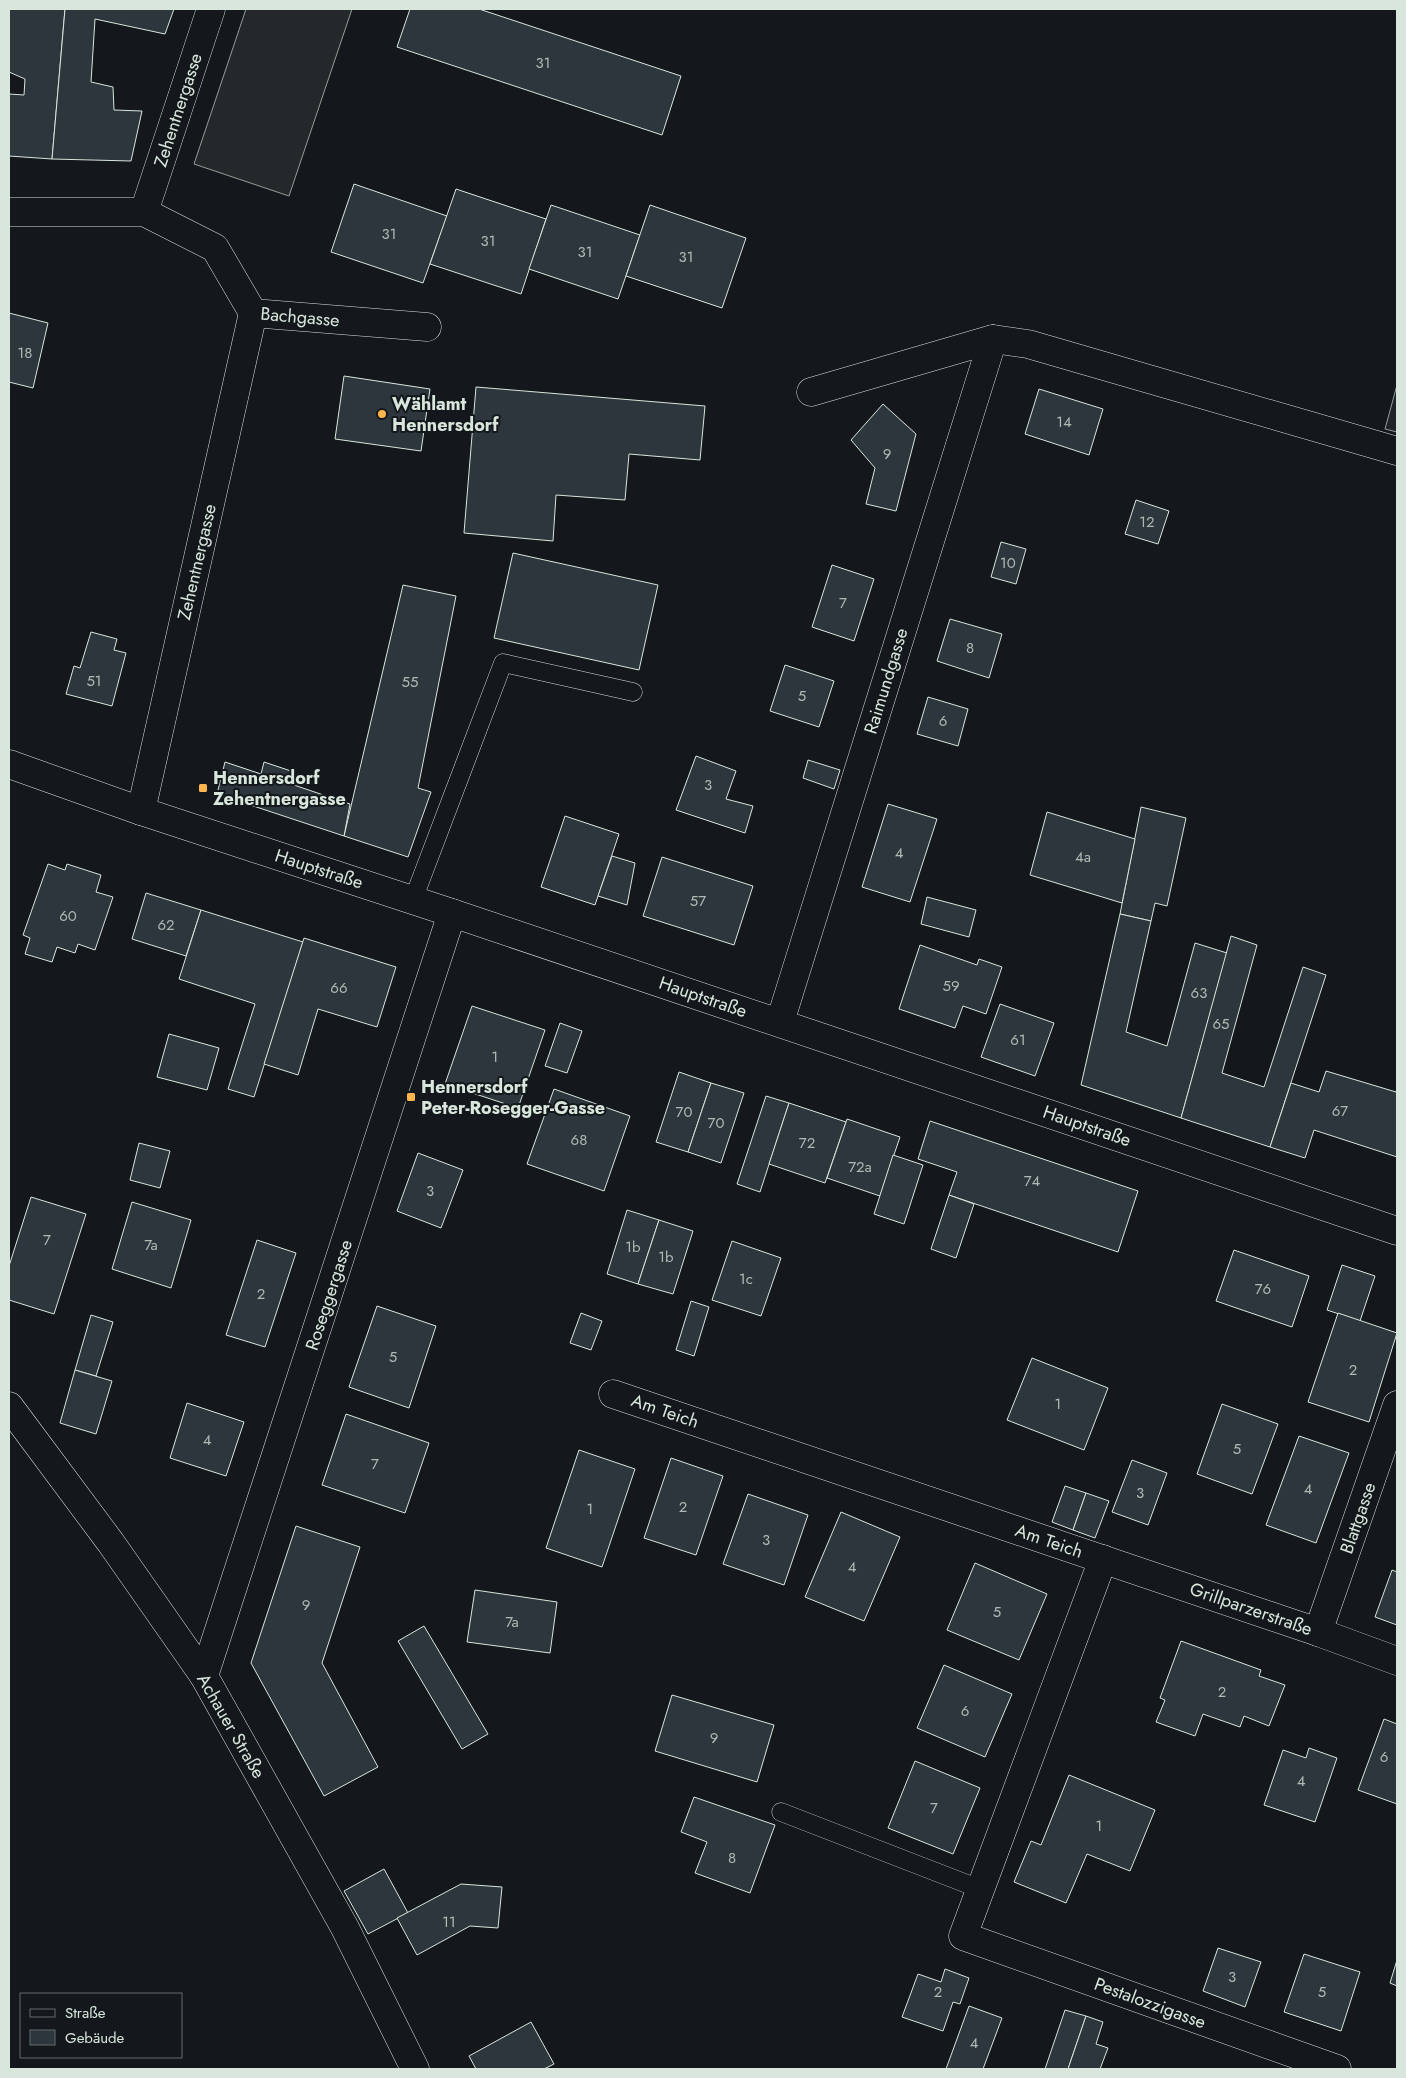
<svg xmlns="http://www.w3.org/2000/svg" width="1406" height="2078" viewBox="0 0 1406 2078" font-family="Jost,sans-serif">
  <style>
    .green { fill: #202428; stroke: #939e99 }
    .parking { fill: #24282b; stroke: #939e99 }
    .building { fill: #2c363c; stroke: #d8e6dc }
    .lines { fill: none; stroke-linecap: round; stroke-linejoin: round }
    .service-casing { stroke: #d8e6dc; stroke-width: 19 }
    .minor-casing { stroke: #d8e6dc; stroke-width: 29 }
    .tertiary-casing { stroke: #d8e6dc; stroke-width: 29 }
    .service { stroke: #14181c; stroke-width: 18 }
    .minor { stroke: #14181c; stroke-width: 28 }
    .tertiary { stroke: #14181c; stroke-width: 28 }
    .poi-dot { fill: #ffb74d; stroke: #14181c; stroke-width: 2 }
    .labels { text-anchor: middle; stroke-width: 4; stroke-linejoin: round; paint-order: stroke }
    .number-label { font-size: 15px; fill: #adbab4 }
    .street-label { font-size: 18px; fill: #d8e6dc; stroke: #14181c }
    .poi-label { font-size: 18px; font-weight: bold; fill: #d8e6dc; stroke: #14181c; text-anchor: start }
  </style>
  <rect width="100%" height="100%" fill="#14181c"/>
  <path class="green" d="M 1397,385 L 1397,432 L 1385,429 Z"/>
  <path class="parking" d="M 246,9 L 352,9 L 289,196 L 194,164 Z"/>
  <g class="building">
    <path d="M 9,9 L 65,9 L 52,159 L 9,156 L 9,94 L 24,95 L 25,79 L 9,72 Z"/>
    <path d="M 65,9 L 174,9 L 165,34 L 95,19 L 91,82 L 113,87 L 114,110 L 142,111 L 131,161 L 52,159 Z"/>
    <path d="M 410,9 L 479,9 L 681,76 L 662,135 L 397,47 Z"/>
    <path d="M 354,184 L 447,216 L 423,283 L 331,252 Z"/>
    <path d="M 456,189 L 546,219 L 521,294 L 430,264 Z"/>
    <path d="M 551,205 L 640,235 L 618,299 L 529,269 Z"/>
    <path d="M 650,205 L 746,238 L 722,308 L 626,276 Z"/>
    <path d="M 9,313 L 48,323 L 33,388 L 9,382 Z"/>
    <path d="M 344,376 L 430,389 L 421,451 L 335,439 Z"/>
    <path d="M 476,387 L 705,406 L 700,460 L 629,454 L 625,500 L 556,495 L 553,541 L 464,533 Z"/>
    <path d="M 1039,389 L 1103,409 L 1089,455 L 1025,434 Z"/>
    <path d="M 883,404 L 916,434 L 896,511 L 866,504 L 875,468 L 851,440 Z"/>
    <path d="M 1136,500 L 1169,511 L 1158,544 L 1125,534 Z"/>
    <path d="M 1001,542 L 1026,549 L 1016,584 L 991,577 Z"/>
    <path d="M 513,553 L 658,585 L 639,670 L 494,638 Z"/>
    <path d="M 832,565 L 874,579 L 854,641 L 812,627 Z"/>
    <path d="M 403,585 L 456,596 L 418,788 L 431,792 L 408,857 L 344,836 Z"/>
    <path d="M 950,619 L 1002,634 L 989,678 L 937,661 Z"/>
    <path d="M 91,632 L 117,639 L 114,650 L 126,653 L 112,706 L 66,694 L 74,666 L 80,668 Z"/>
    <path d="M 785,665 L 834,681 L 819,727 L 770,711 Z"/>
    <path d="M 928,697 L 968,709 L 958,746 L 917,734 Z"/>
    <path d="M 696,756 L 736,771 L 726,799 L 753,806 L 745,833 L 676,810 Z"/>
    <path d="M 808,760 L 840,770 L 834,789 L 803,778 Z"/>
    <path d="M 225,762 L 261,774 L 264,762 L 291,771 L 288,783 L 350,804 L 344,836 L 217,794 Z"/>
    <path d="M 888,804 L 937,819 L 910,902 L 862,887 Z"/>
    <path d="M 1141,807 L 1186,818 L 1167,906 L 1155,903 L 1151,921 L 1120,914 Z"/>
    <path d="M 1047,812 L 1135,839 L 1122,903 L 1030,875 Z"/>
    <path d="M 565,816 L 619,834 L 595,905 L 541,887 Z"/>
    <path d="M 612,856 L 635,863 L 627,905 L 598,896 Z"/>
    <path d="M 662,857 L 753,886 L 734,945 L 643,916 Z"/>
    <path d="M 48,864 L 65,870 L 67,864 L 101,875 L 96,892 L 113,897 L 95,950 L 78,944 L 75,953 L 57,947 L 52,962 L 25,954 L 30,938 L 23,935 Z"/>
    <path d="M 146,893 L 201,910 L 186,956 L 132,939 Z"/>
    <path d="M 927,897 L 976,910 L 969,937 L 921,924 Z"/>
    <path d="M 201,910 L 303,942 L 254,1097 L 228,1089 L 255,1004 L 179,979 Z"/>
    <path d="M 1120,914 L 1151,921 L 1126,1032 L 1167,1046 L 1195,943 L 1227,953 L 1181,1118 L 1081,1085 Z"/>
    <path d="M 1231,936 L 1257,945 L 1222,1073 L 1264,1087 L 1303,967 L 1326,975 L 1270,1147 L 1181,1118 Z"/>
    <path d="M 304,938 L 396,967 L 377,1027 L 318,1009 L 298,1075 L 264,1064 Z"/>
    <path d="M 920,945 L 977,965 L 979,959 L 1002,967 L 986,1014 L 963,1006 L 955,1028 L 899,1009 Z"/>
    <path d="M 1000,1004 L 1054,1023 L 1035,1076 L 981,1057 Z"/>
    <path d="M 472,1006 L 545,1030 L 518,1108 L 445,1084 Z"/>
    <path d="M 560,1023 L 582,1031 L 567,1073 L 545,1066 Z"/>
    <path d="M 169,1034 L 219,1048 L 207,1090 L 157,1077 Z"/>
    <path d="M 1326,1071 L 1396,1092 L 1397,1089 L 1397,1157 L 1314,1130 L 1305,1158 L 1270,1147 L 1291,1083 L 1319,1092 Z"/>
    <path d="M 679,1072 L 711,1083 L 688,1152 L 656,1142 Z"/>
    <path d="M 711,1083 L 744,1093 L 721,1163 L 688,1152 Z"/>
    <path d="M 554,1089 L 630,1116 L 604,1191 L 527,1164 Z"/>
    <path d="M 766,1096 L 789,1103 L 760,1192 L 737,1184 Z"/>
    <path d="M 789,1103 L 846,1122 L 825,1183 L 769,1164 Z"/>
    <path d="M 847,1119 L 900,1137 L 880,1196 L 827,1178 Z"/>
    <path d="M 930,1121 L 1138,1191 L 1118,1252 L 949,1195 L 957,1172 L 918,1159 Z"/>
    <path d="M 139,1143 L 170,1151 L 160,1188 L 130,1180 Z"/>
    <path d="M 418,1153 L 463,1170 L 441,1228 L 397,1211 Z"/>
    <path d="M 893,1155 L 923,1165 L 904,1224 L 874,1214 Z"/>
    <path d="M 949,1195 L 974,1204 L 956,1258 L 931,1249 Z"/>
    <path d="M 31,1197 L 86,1214 L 54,1314 L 9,1300 L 9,1266 Z"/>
    <path d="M 132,1202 L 191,1220 L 171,1288 L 112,1269 Z"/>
    <path d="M 627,1210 L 659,1220 L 638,1284 L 607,1274 Z"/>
    <path d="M 659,1220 L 693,1231 L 673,1294 L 638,1284 Z"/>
    <path d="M 257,1240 L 296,1253 L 265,1347 L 226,1335 Z"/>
    <path d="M 732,1241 L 781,1258 L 761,1316 L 712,1300 Z"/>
    <path d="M 1234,1250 L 1309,1276 L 1292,1327 L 1216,1301 Z"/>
    <path d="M 1342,1265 L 1375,1276 L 1360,1321 L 1327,1310 Z"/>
    <path d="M 691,1301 L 709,1307 L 694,1356 L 676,1350 Z"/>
    <path d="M 377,1306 L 436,1326 L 409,1408 L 349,1387 Z"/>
    <path d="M 581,1313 L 602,1321 L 591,1350 L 570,1343 Z"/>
    <path d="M 1338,1313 L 1397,1333 L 1369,1422 L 1308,1402 Z"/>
    <path d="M 91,1315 L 113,1322 L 96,1376 L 75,1370 Z"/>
    <path d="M 1032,1358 L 1108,1388 L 1084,1450 L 1007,1420 Z"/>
    <path d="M 75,1370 L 112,1381 L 96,1434 L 60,1423 Z"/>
    <path d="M 187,1403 L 244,1422 L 226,1476 L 170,1458 Z"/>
    <path d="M 1222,1404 L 1278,1424 L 1252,1494 L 1197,1474 Z"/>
    <path d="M 346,1414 L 429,1443 L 405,1513 L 322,1485 Z"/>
    <path d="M 1299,1436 L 1349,1453 L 1316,1543 L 1266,1525 Z"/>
    <path d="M 579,1450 L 635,1469 L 602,1567 L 546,1548 Z"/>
    <path d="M 671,1458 L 723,1476 L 696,1555 L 644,1538 Z"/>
    <path d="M 1132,1460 L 1167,1473 L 1148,1525 L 1112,1512 Z"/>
    <path d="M 1065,1486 L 1086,1493 L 1073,1530 L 1052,1522 Z"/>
    <path d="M 1086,1493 L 1109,1501 L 1095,1538 L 1073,1530 Z"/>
    <path d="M 748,1494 L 808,1515 L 784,1585 L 723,1564 Z"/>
    <path d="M 841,1512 L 900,1537 L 864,1621 L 805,1597 Z"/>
    <path d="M 296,1526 L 360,1547 L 322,1663 L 378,1767 L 324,1796 L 251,1663 Z"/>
    <path d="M 975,1563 L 1047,1594 L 1019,1660 L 947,1630 Z"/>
    <path d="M 1392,1570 L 1397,1572 L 1397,1625 L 1375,1617 Z"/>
    <path d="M 475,1590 L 557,1602 L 550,1653 L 467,1642 Z"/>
    <path d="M 424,1626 L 488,1734 L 462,1749 L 398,1641 Z"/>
    <path d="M 1181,1641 L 1261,1670 L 1259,1676 L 1285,1685 L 1269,1726 L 1244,1716 L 1240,1727 L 1203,1714 L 1195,1736 L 1156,1722 L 1165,1700 L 1160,1698 Z"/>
    <path d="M 944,1665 L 1012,1694 L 985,1757 L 917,1728 Z"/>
    <path d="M 672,1695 L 774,1725 L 757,1782 L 655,1751 Z"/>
    <path d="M 1384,1719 L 1397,1724 L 1397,1804 L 1358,1790 Z"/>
    <path d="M 1309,1748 L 1337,1758 L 1315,1822 L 1264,1805 L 1283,1750 L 1306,1758 Z"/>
    <path d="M 915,1761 L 980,1788 L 953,1854 L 888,1828 Z"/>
    <path d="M 1069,1775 L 1155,1810 L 1130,1871 L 1087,1854 L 1066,1903 L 1014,1882 L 1031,1841 L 1041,1845 Z"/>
    <path d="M 694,1797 L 775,1825 L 750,1893 L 695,1873 L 707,1842 L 681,1832 Z"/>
    <path d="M 384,1869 L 408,1913 L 368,1934 L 344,1891 Z"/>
    <path d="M 461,1884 L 502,1887 L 498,1928 L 470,1926 L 417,1955 L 397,1918 Z"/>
    <path d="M 1218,1948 L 1261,1962 L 1245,2007 L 1203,1991 Z"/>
    <path d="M 1304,1954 L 1360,1972 L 1341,2031 L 1284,2012 Z"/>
    <path d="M 1397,1960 L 1397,1986 L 1390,1983 Z"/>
    <path d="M 945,1969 L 969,1978 L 960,2004 L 953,2002 L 943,2031 L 902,2017 L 918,1974 L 941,1982 Z"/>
    <path d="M 969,2006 L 1002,2018 L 983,2069 L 946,2069 Z"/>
    <path d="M 1065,2010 L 1086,2016 L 1068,2069 L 1045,2069 Z"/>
    <path d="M 1086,2016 L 1103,2022 L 1096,2044 L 1108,2048 L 1100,2069 L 1068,2069 Z"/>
    <path d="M 531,2022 L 554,2064 L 544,2069 L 476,2069 L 469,2056 Z"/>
  </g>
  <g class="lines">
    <defs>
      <g id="service">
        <path d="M 413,900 L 503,663 L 633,692"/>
        <path d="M 781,1812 L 980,1889"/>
      </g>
      <g id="minor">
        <path d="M 9,212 L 144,212 L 215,248 L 253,313 L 427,327"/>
        <path d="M 144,212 L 211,9"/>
        <path d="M 811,392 L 993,339 L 1028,344 L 1397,451"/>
        <path d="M 141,811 L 253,313"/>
        <path d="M 780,1022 L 993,339"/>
        <path d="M 613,1394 L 1318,1632 L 1397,1661"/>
        <path d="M 1103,1559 L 963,1936 L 1337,2069"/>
        <path d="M 1318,1632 L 1397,1405"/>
        <path d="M 204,1676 L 452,913"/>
      </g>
      <g id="tertiary">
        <path d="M 9,764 L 141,811 L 452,913 L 1397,1231"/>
        <path d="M 9,1406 L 111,1543 L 204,1676 L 345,1928 L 415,2069"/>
      </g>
    </defs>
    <use href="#service" class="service-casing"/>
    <use href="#minor" class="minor-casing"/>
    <use href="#tertiary" class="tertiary-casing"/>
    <use href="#service" class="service"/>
    <use href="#minor" class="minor"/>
    <use href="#tertiary" class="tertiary"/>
  </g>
  <g class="poi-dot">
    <circle cx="382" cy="414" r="5"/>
    <rect x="198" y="783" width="10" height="10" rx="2.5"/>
    <rect x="406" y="1092" width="10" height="10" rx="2.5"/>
  </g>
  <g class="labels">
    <g class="number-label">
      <text x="543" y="68">31</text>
      <text x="389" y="239">31</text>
      <text x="488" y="246">31</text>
      <text x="585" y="257">31</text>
      <text x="686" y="262">31</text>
      <text x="25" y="358">18</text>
      <text x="1064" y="427">14</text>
      <text x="887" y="459">9</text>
      <text x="1147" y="527">12</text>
      <text x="1008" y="568">10</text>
      <text x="843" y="608">7</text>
      <text x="970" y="653">8</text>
      <text x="94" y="686">51</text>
      <text x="410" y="687">55</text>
      <text x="802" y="701">5</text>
      <text x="943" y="726">6</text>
      <text x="708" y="790">3</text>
      <text x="899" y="858">4</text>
      <text x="1083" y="862">4a</text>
      <text x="698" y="906">57</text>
      <text x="68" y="921">60</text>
      <text x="166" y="930">62</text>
      <text x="951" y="991">59</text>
      <text x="339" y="993">66</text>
      <text x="1199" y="998">63</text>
      <text x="1221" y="1029">65</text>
      <text x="1018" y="1045">61</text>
      <text x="495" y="1062">1</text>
      <text x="1340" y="1116">67</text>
      <text x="684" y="1117">70</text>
      <text x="716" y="1128">70</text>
      <text x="579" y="1145">68</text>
      <text x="807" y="1148">72</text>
      <text x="860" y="1172">72a</text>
      <text x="1032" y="1186">74</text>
      <text x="430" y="1196">3</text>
      <text x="47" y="1245">7</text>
      <text x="151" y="1250">7a</text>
      <text x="633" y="1252">1b</text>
      <text x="666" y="1262">1b</text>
      <text x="746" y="1284">1c</text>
      <text x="1263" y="1294">76</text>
      <text x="261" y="1299">2</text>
      <text x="393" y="1362">5</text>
      <text x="1353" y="1375">2</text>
      <text x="1058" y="1409">1</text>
      <text x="207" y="1445">4</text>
      <text x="1237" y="1454">5</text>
      <text x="375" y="1469">7</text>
      <text x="1308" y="1494">4</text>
      <text x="1140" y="1498">3</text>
      <text x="683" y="1512">2</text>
      <text x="590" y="1514">1</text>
      <text x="766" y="1545">3</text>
      <text x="852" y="1572">4</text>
      <text x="306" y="1610">9</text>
      <text x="997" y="1617">5</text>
      <text x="512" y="1627">7a</text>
      <text x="1222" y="1697">2</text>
      <text x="965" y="1716">6</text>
      <text x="714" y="1743">9</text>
      <text x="1384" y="1762">6</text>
      <text x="1301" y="1786">4</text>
      <text x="934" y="1813">7</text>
      <text x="1099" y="1831">1</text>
      <text x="732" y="1863">8</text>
      <text x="449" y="1927">11</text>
      <text x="1232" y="1982">3</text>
      <text x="938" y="1997">2</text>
      <text x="1322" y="1997">5</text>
      <text x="974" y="2048">4</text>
    </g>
    <g class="street-label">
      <text transform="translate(178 110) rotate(-72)" y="6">Zehentnergasse</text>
      <text transform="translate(300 317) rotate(5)" y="6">Bachgasse</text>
      <text transform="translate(197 562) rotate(-77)" y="6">Zehentnergasse</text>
      <text transform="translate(886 681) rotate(-73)" y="6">Raimundgasse</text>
      <text transform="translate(319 869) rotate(18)" y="6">Hauptstraße</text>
      <text transform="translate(703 997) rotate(19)" y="6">Hauptstraße</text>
      <text transform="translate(1087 1126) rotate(19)" y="6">Hauptstraße</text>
      <text transform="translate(329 1295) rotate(-72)" y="6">Roseggergasse</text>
      <text transform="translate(665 1411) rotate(19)" y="6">Am Teich</text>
      <text transform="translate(1358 1518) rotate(-71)" y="6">Blattgasse</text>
      <text transform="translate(1049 1541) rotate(19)" y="6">Am Teich</text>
      <text transform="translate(1251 1609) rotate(19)" y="6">Grillparzerstraße</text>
      <text transform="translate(231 1726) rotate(60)" y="6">Achauer Straße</text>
      <text transform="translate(1150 2003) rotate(20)" y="6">Pestalozzigasse</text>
    </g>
    <g class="poi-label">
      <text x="392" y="410">Wählamt<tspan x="392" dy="21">Hennersdorf</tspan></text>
      <text x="213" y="784">Hennersdorf<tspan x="213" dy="21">Zehentnergasse</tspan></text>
      <text x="421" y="1093">Hennersdorf<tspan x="421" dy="21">Peter-Rosegger-Gasse</tspan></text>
    </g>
  </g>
  <rect width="1406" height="2078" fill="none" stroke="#d8e6dc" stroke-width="20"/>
  <rect x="20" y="1993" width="162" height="65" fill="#14181c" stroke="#626a69"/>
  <rect x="30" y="2009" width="25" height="8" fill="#14181c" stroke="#626a69"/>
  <text x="65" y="2018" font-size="15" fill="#d8e6dc">Straße</text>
  <rect x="30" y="2030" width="25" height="15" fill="#2c363c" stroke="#626a69"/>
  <text x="65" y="2043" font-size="15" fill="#d8e6dc">Gebäude</text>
</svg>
